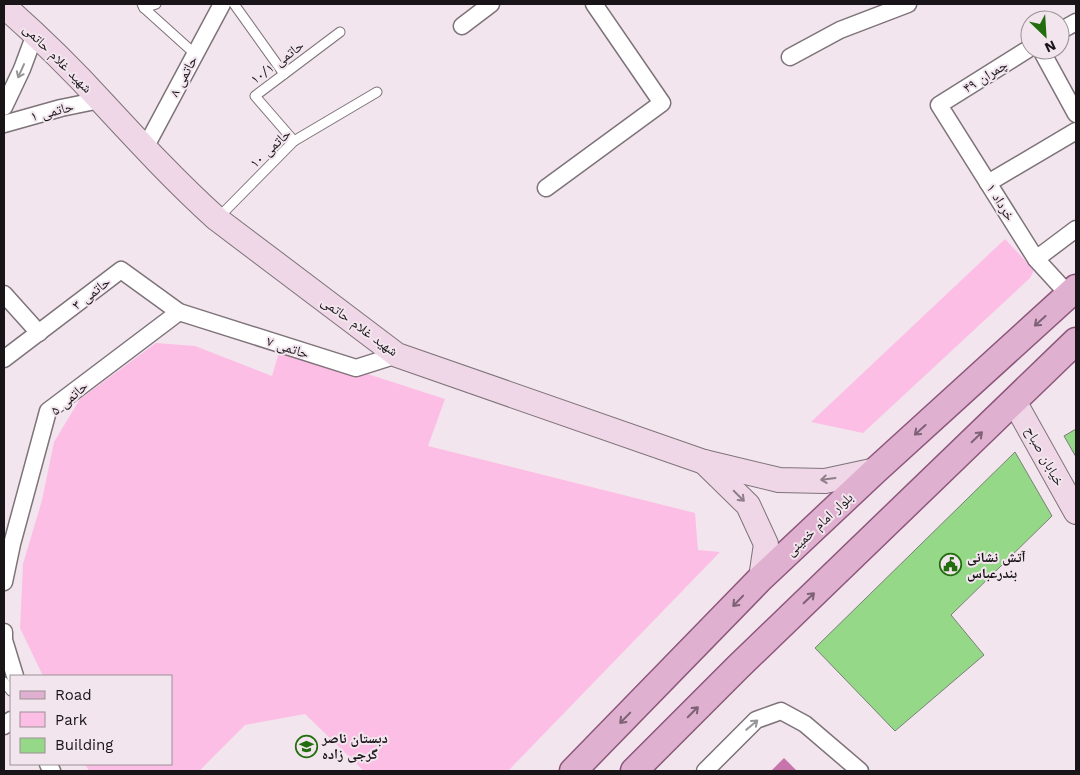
<svg xmlns="http://www.w3.org/2000/svg" width="1080" height="775" viewBox="0 0 1080 775" font-family="'Work Sans','Noto Naskh Arabic',sans-serif">
  <style>
    .green { fill: #fdbee6 }
    .water { fill: #c874ac }
    .building { fill: #95d888; stroke: #788076 }
    .lines { fill: none; stroke-linecap: round; stroke-linejoin: round }
    .lane-casing { stroke: #7e7379; stroke-width: 11 }
    .street-casing { stroke: #7e7379; stroke-width: 19 }
    .secondary-casing { stroke: #7e7379; stroke-width: 26 }
    .primary-casing { stroke: #8c577a; stroke-width: 29 }
    .lane { stroke: #fff; stroke-width: 9 }
    .street { stroke: #fff; stroke-width: 16 }
    .secondary { stroke: #efd7e7; stroke-width: 24 }
    .primary { stroke: #e0b0d0; stroke-width: 26 }
    .oneway { stroke: #979597 }
    .oneway2 { stroke: #7c6274 }
    .oneway3 { stroke: #8e7f89 }
    .labels { text-anchor: middle; stroke-width: 4; stroke-linejoin: round; paint-order: stroke }
    .street-label { font-size: 14px; fill: #181417; stroke: #f2e5ed }
    .poi-label { font-size: 14px; font-weight: bold; fill: #181417; stroke: #f2e5ed; text-anchor: start }
  </style>
  <rect width="100%" height="100%" fill="#f2e5ed"/>
  <g class="green">
    <path d="M 1005,239 L 1034,270 L 1030,278 L 863,433 L 811,422 Z"/>
    <path d="M 156,343 L 195,346 L 272,376 L 281,346 L 445,399 L 428,446 L 695,513 L 698,550 L 720,552 L 508,771 L 364,771 L 305,714 L 245,725 L 199,771 L 89,771 L 85,764 L 171,764 L 171,676 L 43,676 L 20,628 L 23,564 L 42,500 L 54,442 L 80,399 Z"/>
  </g>
  <path class="water" d="M 784,758 L 797,771 L 771,771 Z"/>
  <g class="building">
    <path d="M 1076,429 L 1076,457 L 1064,436 Z"/>
    <path d="M 1015,452 L 1052,516 L 951,615 L 984,655 L 895,731 L 815,648 Z"/>
  </g>
  <g class="lines">
    <defs>
      <g id="lane">
        <path d="M 142,4 L 144,8 L 195,54"/>
        <path d="M 234,4 L 284,74"/>
        <path d="M 144,8 L 156,4"/>
        <path d="M 294,141 L 255,96 L 340,32"/>
        <path d="M 218,218 L 294,141 L 377,92"/>
        <path d="M 4,682 L 11,691"/>
      </g>
      <g id="street">
        <path d="M 462,26 L 491,4"/>
        <path d="M 1060,31 L 1076,22"/>
        <path d="M 1030,48 L 939,105 L 1036,259 L 1069,295"/>
        <path d="M 1041,50 L 1076,114"/>
        <path d="M 790,57 L 840,30 L 908,4"/>
        <path d="M 4,107 L 22,69 L 35,34"/>
        <path d="M 4,124 L 61,108 L 100,100"/>
        <path d="M 145,148 L 222,4"/>
        <path d="M 988,183 L 1076,131"/>
        <path d="M 546,188 L 662,103 L 594,4"/>
        <path d="M 1036,259 L 1076,229"/>
        <path d="M 4,294 L 39,333"/>
        <path d="M 4,359 L 121,270 L 179,312 L 356,368 L 397,355"/>
        <path d="M 4,582 L 12,544 L 48,411 L 179,312"/>
        <path d="M 4,632 L 4,640 L 15,676"/>
        <path d="M 4,726 L 11,720"/>
        <path d="M 48,764 L 52,771"/>
        <path d="M 705,771 L 756,720 L 781,711 L 805,724 L 860,771"/>
      </g>
      <g id="secondary">
        <path d="M 4,6 C 38,36 71,68 102,102 C 139,142 176,182 217,219 L 397,355 L 704,462 L 779,480 L 825,481 L 876,470"/>
        <path d="M 1014,401 L 1076,512"/>
        <path d="M 704,462 L 748,505 L 766,544 L 761,578"/>
      </g>
      <g id="primary">
        <path d="M 573,771 L 761,578 L 876,470 L 1076,288"/>
        <path d="M 634,771 L 738,667 L 1076,341"/>
      </g>
    </defs>
    <use href="#lane" class="lane-casing"/>
    <use href="#street" class="street-casing"/>
    <use href="#secondary" class="secondary-casing"/>
    <use href="#primary" class="primary-casing"/>
    <use href="#lane" class="lane"/>
    <use href="#street" class="street"/>
    <use href="#secondary" class="secondary"/>
    <use href="#primary" class="primary"/>
  </g>
  <defs><path id="oneway-shaft" d="M-6 0H5M1.5-3L5.5 0L1.5 3" fill="none" stroke-width="1.6" stroke-linecap="round" stroke-linejoin="round" transform="scale(1.25)"/></defs>
  <g class="oneway">
    <use href="#oneway-shaft" transform="translate(21 71) rotate(114)"/>
    <use href="#oneway-shaft" transform="translate(752 725) rotate(-40)"/>
  </g>
  <g class="oneway2">
    <use href="#oneway-shaft" transform="translate(1040 321) rotate(138)"/>
    <use href="#oneway-shaft" transform="translate(920 430) rotate(138)"/>
    <use href="#oneway-shaft" transform="translate(977 437) rotate(-44)"/>
    <use href="#oneway-shaft" transform="translate(809 598) rotate(-44)"/>
    <use href="#oneway-shaft" transform="translate(738 601) rotate(134)"/>
    <use href="#oneway-shaft" transform="translate(693 712) rotate(-45)"/>
    <use href="#oneway-shaft" transform="translate(625 718) rotate(134)"/>
  </g>
  <g class="oneway3">
    <use href="#oneway-shaft" transform="translate(828 479) rotate(173)"/>
    <use href="#oneway-shaft" transform="translate(739 496) rotate(45)"/>
  </g>
  <defs>
    <symbol id="civic-ring" viewBox="-11 -11 22 22"><circle r="9.5" fill="#f2e5ed" stroke="#226d0e" stroke-width="1.5"/><path d="M-.6-6.5H3V-4.5H.6V-3L4-1V1h2V6H-6V1h2V-1L-.6-3ZM-1.2 2.5V6h2.4V2.5Z" fill="#226d0e"/></symbol>
    <symbol id="school-ring" viewBox="-11 -11 22 22"><circle r="9.5" fill="#f2e5ed" stroke="#226d0e" stroke-width="1.5"/><path d="M0-5L7-2L0 1L-7-2ZM-4 1L0 2.5L4 1V4Q0 6-4 4Z" fill="#226d0e"/></symbol>
  </defs>
  <g fill-rule="evenodd">
    <use href="#civic-ring" x="938" y="552" width="25" height="25"/>
    <use href="#school-ring" x="294" y="734" width="25" height="25"/>
  </g>
  <g class="labels">
    <g class="street-label">
      <text transform="translate(58 58) rotate(45)" y="5">شهید غلام حاتمی</text>
      <text transform="translate(277 62) rotate(-37)" y="5">حاتمی ۱۰/۱</text>
      <text transform="translate(183 76) rotate(-62)" y="5">حاتمی ۸</text>
      <text transform="translate(985 76) rotate(-32)" y="5">چمران ۴۹</text>
      <text transform="translate(52 111) rotate(-14)" y="5">حاتمی ۱</text>
      <text transform="translate(270 148) rotate(-43)" y="5">حاتمی ۱۰</text>
      <text transform="translate(1001 202) rotate(58)" y="5">خرداد ۱</text>
      <text transform="translate(91 293) rotate(-38)" y="5">حاتمی ۳</text>
      <text transform="translate(360 326) rotate(36)" y="5">شهید غلام حاتمی</text>
      <text transform="translate(288 347) rotate(18)" y="5">حاتمی ۷</text>
      <text transform="translate(69 398) rotate(-41)" y="5">حاتمی ۵</text>
      <text transform="translate(1045 456) rotate(61)" y="5">خیابان صباح</text>
      <text transform="translate(819 524) rotate(-43)" y="5">بلوار امام خمینی</text>
    </g>
    <g class="poi-label">
      <text x="967" y="562">آتش نشانی<tspan x="967" dy="16">بندرعباس</tspan></text>
      <text x="322" y="743">دبستان ناصر<tspan x="322" dy="16">گرجی زاده</tspan></text>
    </g>
  </g>
  <rect width="1080" height="775" fill="none" stroke="#181417" stroke-width="10"/>
  <rect x="10" y="675" width="162" height="90" fill="#f2e5ed" stroke="#9b9197"/>
  <rect x="20" y="691" width="25" height="8" fill="#e0b0d0" stroke="#9b9197"/>
  <text x="55" y="700" font-size="15" fill="#181417">Road</text>
  <rect x="20" y="712" width="25" height="15" fill="#fdbee6" stroke="#9b9197"/>
  <text x="55" y="725" font-size="15" fill="#181417">Park</text>
  <rect x="20" y="738" width="25" height="15" fill="#95d888" stroke="#9b9197"/>
  <text x="55" y="750" font-size="15" fill="#181417">Building</text>
  <g transform="translate(1045 35) rotate(155)"><circle r="24" fill="#f2e5ed" stroke="#9b9197"/>
  <path d="M0-4L9 19L0 12L-9 19Z" fill="#226d0e"/>
  <text y="-8" font-size="14" font-weight="bold" text-anchor="middle" fill="#181417">N</text>
  </g>
</svg>
